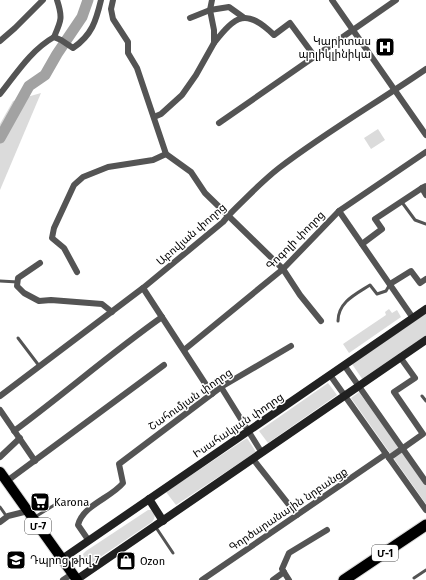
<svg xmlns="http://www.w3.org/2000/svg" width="426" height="580" viewBox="0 0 426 580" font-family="'Fira Sans','Noto Sans Armenian',sans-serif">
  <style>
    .green { fill: #dbdbdb }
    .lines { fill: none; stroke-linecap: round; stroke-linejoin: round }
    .river { stroke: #a2a2a2; stroke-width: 11 }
    .primary-casing { stroke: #dbdbdb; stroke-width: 12 }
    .highway-casing { stroke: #dbdbdb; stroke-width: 13 }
    .lane { stroke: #545454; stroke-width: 3 }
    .street { stroke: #545454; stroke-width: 6 }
    .secondary { stroke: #212121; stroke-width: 8 }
    .primary { stroke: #000; stroke-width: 10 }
    .highway { stroke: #000; stroke-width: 11 }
    .labels { text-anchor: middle; stroke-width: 3; stroke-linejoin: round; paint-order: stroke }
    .shield { fill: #fff; stroke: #4c4c4c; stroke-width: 1 }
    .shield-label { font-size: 10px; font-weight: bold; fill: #000 }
    .poi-label { font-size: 11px; fill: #000; stroke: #fff; text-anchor: start }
    .street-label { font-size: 11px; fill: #000; stroke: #fff }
  </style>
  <rect width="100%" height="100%" fill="#fff"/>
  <g class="green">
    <path d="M 41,93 L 0,190 L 0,124 L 13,101 Z"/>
    <path d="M 378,129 L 385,140 L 371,149 L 364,138 Z"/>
    <path d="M 389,309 L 392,313 L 397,310 L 401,317 L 349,353 L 343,344 L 386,315 L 385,312 Z"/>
    <path d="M 426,313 L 426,336 L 363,380 L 352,364 Z"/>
    <path d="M 328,383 L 337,395 L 268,443 L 259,431 Z"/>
    <path d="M 359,392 L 426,486 L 426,504 L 351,398 Z"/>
    <path d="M 247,438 L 256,452 L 176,505 L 166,492 Z"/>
    <path d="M 148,510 L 151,510 L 155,515 L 154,519 L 152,522 L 93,562 L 88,562 L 85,560 L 83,554 L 86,551 Z"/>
  </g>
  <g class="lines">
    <path class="river" d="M 0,138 L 29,86 L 45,75 L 57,54 L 82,17 L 88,0"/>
    <defs>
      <path id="primary" d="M 0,472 L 77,580"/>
      <path id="highway" d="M 344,580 L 426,525"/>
    </defs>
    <use href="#primary" class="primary-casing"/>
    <use href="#highway" class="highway-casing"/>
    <g class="lane">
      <path d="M 401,201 L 415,220 L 426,224"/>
      <path d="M 0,281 L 18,282"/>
      <path d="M 338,321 C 338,302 356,294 370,285 L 377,294 L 386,291 L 390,284"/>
      <path d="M 18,338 L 40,367"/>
      <path d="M 422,396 L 426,401"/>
      <path d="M 0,507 L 7,517"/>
      <path d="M 35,517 L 56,504"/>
      <path d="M 155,526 L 173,553"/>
      <path d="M 414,578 L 426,570"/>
    </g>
    <g class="street">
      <path d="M 113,0 L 111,9 L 113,19 L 128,42 L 128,53 L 137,68 L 166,154 L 191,172 L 205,193 L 283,269 L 300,295 L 321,321"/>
      <path d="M 332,0 L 426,135"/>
      <path d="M 190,18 L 210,10 L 229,7 L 243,17"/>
      <path d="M 54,37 C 61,21 63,18 57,0"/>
      <path d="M 0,41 L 15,28 L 43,0"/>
      <path d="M 214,43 C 236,15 246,8 274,35 L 290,23 L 315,57"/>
      <path d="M 0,94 C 16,74 31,50 54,37 L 61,40 L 73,48 C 92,35 96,21 101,0"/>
      <path d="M 154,117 L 161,114 L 182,95 L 196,75 L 214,43 L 214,30 L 210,10 L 212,0"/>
      <path d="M 219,123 L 396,0"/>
      <path d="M 426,186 L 422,188 L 426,195"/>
      <path d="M 339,211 L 413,318"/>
      <path d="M 362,244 L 382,229 L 375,219 L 422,188"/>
      <path d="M 40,263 L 18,278 L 17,286 L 24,293 L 39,301 L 51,300 L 102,304 L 112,312"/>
      <path d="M 77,272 L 64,248 L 52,238 L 54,228 L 74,185 L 83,177 L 108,167 L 153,160 L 166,154"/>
      <path d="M 390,284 L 411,271 L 420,283 L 426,279"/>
      <path d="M 143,288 L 212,394"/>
      <path d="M 184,350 L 283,269 L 339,211 L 426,152"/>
      <path d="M 344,365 L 426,482"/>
      <path d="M 330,375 L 426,510"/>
      <path d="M 221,387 L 262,453"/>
      <path d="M 0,396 L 143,288 L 223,222 L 228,216 C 245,199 261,182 279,168 C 326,132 378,102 426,69"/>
      <path d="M 0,410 L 35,461"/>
      <path d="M 14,431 C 64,394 111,353 162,317"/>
      <path d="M 0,457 L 20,438"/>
      <path d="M 389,458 L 423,434 L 394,392 L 415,378 L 400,357"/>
      <path d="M 253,459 L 297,515"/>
      <path d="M 7,481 L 164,365"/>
      <path d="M 0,522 L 8,516 L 28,511"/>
      <path d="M 89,541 L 78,525 C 83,505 111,498 123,483 L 119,464 L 221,387 L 291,346"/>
      <path d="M 63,580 L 72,574"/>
      <path d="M 202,580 L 386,454"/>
      <path d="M 273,580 L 284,572"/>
      <path d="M 289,580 L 282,569 L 289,553 L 327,530"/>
    </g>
    <g class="secondary">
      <path d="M 149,499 L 163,521"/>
      <path d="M 62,559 L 426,309"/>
      <path d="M 76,580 L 426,340"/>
    </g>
    <use href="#primary" class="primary"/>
    <use href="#highway" class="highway"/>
  </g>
  <defs>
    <symbol id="hospital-square" viewBox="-11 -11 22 22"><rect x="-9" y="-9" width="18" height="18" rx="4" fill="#000" stroke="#fff"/><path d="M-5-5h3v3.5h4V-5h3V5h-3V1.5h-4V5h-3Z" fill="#fff"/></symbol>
    <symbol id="supermarket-square" viewBox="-11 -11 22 22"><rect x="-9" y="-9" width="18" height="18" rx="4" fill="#000" stroke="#fff"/><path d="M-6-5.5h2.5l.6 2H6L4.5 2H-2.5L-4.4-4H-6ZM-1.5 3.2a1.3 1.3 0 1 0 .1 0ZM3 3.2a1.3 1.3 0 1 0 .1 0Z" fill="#fff"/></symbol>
    <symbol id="school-square" viewBox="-11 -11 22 22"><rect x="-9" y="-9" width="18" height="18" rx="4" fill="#000" stroke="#fff"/><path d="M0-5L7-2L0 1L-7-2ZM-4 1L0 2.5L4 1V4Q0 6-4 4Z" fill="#fff"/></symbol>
    <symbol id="shop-square" viewBox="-11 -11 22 22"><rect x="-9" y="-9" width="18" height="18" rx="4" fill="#000" stroke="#fff"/><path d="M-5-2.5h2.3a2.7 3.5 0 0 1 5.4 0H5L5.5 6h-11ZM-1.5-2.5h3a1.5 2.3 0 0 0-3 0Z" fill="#fff"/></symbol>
  </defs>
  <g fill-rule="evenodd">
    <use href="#hospital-square" x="374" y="36" width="22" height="22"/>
    <use href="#supermarket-square" x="29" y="491" width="22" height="22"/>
    <use href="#school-square" x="5" y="549" width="22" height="22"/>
    <use href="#shop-square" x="115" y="550" width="22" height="22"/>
  </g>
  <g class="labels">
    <g class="shield">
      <rect x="25" y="518" width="26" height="16" rx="3"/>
      <rect x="372" y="545" width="26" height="16" rx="3"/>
    </g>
    <g class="shield-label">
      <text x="38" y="530">Մ-7</text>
      <text x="385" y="557">Մ-1</text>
    </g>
    <g class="poi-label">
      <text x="371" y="45" text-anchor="end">Կարիտաս<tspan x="371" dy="13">պոլիկլինիկա</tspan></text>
      <text x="54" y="506">Karona</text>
      <text x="30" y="564">Դպրոց թիվ 7</text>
      <text x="140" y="565">Ozon</text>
    </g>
    <g class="street-label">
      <text transform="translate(191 234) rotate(-41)" y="4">Աբովյան փողոց</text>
      <text transform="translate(295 240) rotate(-45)" y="4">Գոգոլի փողոց</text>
      <text transform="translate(190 399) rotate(-35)" y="4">Շահումյան փողոց</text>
      <text transform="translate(238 425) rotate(-34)" y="4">Իսահակյան փողոց</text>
      <text transform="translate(288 509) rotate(-34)" y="4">Գործարանային նրբանցք</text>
    </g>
  </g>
</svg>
